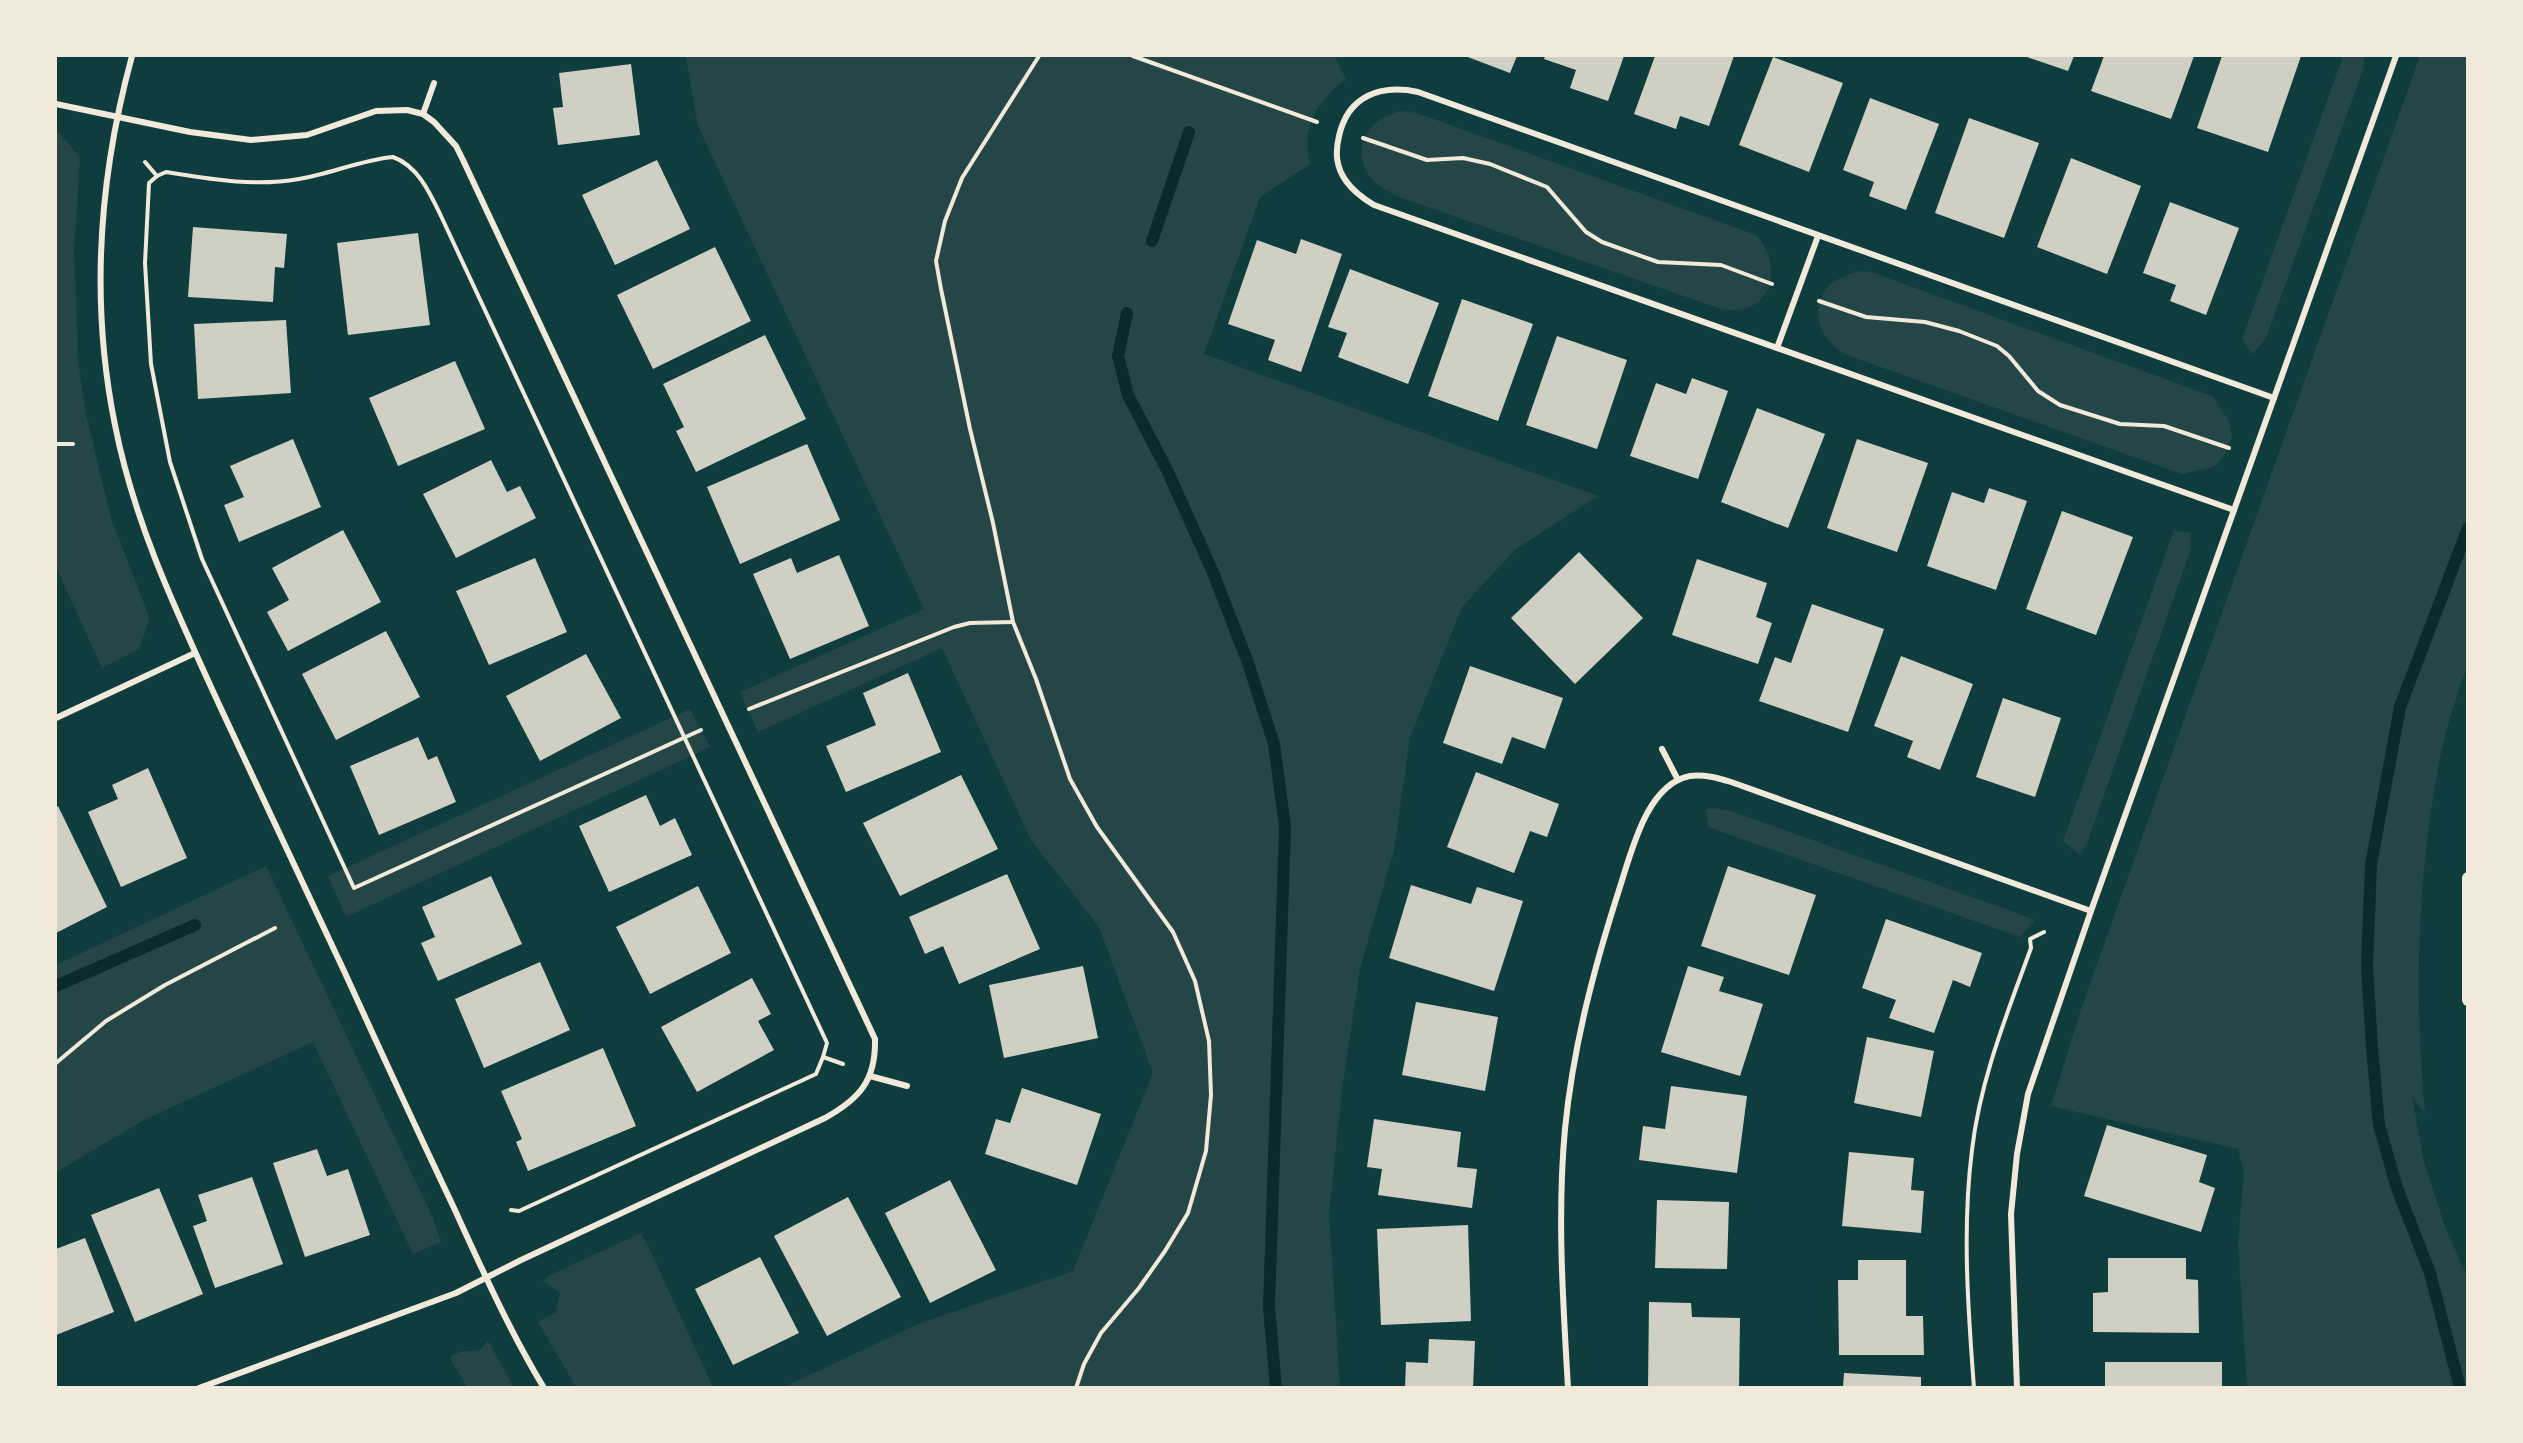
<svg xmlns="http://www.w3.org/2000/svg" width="2523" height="1443" viewBox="0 0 2523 1443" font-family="Poppins,sans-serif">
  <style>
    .green { fill: #244646 }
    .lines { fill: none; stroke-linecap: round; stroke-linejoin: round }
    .stream { stroke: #0a2a2b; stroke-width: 12 }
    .building { fill: #cfcfc3 }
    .path { stroke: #f1e9da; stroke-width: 4 }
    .minor { stroke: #f1e9da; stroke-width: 6 }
    .secondary { stroke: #f1e9da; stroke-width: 12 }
  </style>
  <rect width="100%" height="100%" fill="#0f3d3e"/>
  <g class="green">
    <path d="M 686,56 L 1334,56 L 1346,79 C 1318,100 1300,128 1310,164 L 1260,197 L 1204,354 L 1598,496 L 1516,549 L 1462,607 L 1410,737 L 1394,850 L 1360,968 L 1342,1090 L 1329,1215 L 1340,1387 L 784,1387 L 918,1324 L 1073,1271 L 1153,1073 L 1099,927 L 1031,840 L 942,648 L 758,732 L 740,692 L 924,609 L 698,126 Z"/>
    <path d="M 2343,56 L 2365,56 L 2363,70 L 2266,338 L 2253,354 L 2242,339 Z"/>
    <path d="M 2420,56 L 2468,56 L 2467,666 C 2457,696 2446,727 2440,758 C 2417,874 2414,997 2425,1114 L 2412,1096 L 2423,1158 L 2444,1224 L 2467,1277 L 2467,1387 L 2247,1387 L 2238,1242 L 2244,1172 L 2238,1149 L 2051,1106 L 2080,1012 Z"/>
    <path d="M 1401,111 L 1417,113 L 1756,235 C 1786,268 1771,318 1721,309 L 1396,196 C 1387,190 1377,186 1370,177 C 1349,147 1370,118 1401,111 Z"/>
    <path d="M 56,132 L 59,133 L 80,157 L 74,249 L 78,361 L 86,415 L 112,521 L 148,614 L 149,620 L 139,649 L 102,668 L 56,567 Z"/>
    <path d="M 1858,271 L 1874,273 L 2212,396 L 2229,421 L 2232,438 L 2223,457 L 2214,467 L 2182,474 L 1847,355 C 1822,342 1807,312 1828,287 C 1835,279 1848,275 1858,271 Z"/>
    <path d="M 2174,530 L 2190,533 L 2191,549 L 2087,843 L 2080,855 L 2063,841 Z"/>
    <path d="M 690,709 L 710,747 L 346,917 L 328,876 Z"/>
    <path d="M 1714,808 L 1731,811 L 2028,917 L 2034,921 L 2020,937 L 1708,827 L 1706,809 Z"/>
    <path d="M 266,866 L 433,1218 L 441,1242 L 413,1254 L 313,1042 L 146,1119 L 56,1172 L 56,965 Z"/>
    <path d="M 641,1233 L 651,1252 L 713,1387 L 576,1387 L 538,1322 L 558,1311 L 556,1307 L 561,1293 L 543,1281 L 550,1275 Z"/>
    <path d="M 488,1341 L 514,1387 L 467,1387 L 451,1360 L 450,1356 L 460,1352 L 480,1350 Z"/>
  </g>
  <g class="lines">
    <g class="stream">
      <path d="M 1152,241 L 1189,132"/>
      <path d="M 1127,313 L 1118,356 L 1128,395 L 1167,470 L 1212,570 L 1247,660 L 1274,744 L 1285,827 L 1269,1307 L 1276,1388"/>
      <path d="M 56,986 L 195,925"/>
      <path d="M 2460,1388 L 2430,1273 L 2397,1188 L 2379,1125 L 2372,1048 L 2367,965 L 2371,865 L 2400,707 L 2468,528"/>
    </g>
  </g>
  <g class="building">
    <path d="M 1465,56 L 1517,56 L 1510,73 Z"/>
    <path d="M 1545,56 L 1624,56 L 1608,101 L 1570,88 L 1576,70 L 1544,59 Z"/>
    <path d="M 1655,56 L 1734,56 L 1709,126 L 1680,116 L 1676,129 L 1634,114 Z"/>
    <path d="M 2024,56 L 2074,56 L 2068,71 Z"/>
    <path d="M 2104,56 L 2194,56 L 2171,119 L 2091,91 Z"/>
    <path d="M 2222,56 L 2301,56 L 2268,152 L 2197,128 Z"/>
    <path d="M 1773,57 L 1843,83 L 1809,172 L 1739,145 Z"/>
    <path d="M 631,64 L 640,135 L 558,145 L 553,108 L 563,107 L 559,73 Z"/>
    <path d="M 1870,98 L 1939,124 L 1906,210 L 1869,196 L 1874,182 L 1843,170 Z"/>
    <path d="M 1969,118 L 2039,143 L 2004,238 L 1935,213 Z"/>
    <path d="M 2071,158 L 2141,186 L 2107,274 L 2037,247 Z"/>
    <path d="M 657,160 L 690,229 L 615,265 L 582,195 Z"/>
    <path d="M 2170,202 L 2239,228 L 2206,315 L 2170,301 L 2176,285 L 2143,273 Z"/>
    <path d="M 193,227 L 287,234 L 284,268 L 275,267 L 273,302 L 188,297 Z"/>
    <path d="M 418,233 L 430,325 L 348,335 L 337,243 Z"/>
    <path d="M 1301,239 L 1342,254 L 1301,372 L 1268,360 L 1275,340 L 1228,324 L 1257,240 L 1296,254 Z"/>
    <path d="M 715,247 L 751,321 L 653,369 L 617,295 Z"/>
    <path d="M 1350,269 L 1439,303 L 1408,384 L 1338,357 L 1347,333 L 1328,327 Z"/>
    <path d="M 1462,299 L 1533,324 L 1498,421 L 1428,396 Z"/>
    <path d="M 286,320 L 291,393 L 198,399 L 194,324 Z"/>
    <path d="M 765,335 L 806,419 L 696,472 L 676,431 L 684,427 L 663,384 Z"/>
    <path d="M 1557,336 L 1627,360 L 1597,449 L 1526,425 Z"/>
    <path d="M 455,361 L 485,429 L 398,466 L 369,398 Z"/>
    <path d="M 1692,378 L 1728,391 L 1698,479 L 1630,456 L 1656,383 L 1686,394 Z"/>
    <path d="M 1757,408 L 1825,434 L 1788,528 L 1721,502 Z"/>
    <path d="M 293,439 L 321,507 L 239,542 L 224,505 L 244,497 L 230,466 Z"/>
    <path d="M 1857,439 L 1928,463 L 1897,552 L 1827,528 Z"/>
    <path d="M 807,444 L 840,520 L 740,564 L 707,487 Z"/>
    <path d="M 491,460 L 507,492 L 520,486 L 536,518 L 456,558 L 423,494 Z"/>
    <path d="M 1989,488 L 2027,501 L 1996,590 L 1927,566 L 1952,492 L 1984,503 Z"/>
    <path d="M 2062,511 L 2133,537 L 2096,635 L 2026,609 Z"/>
    <path d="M 343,530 L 381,602 L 288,651 L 267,612 L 289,600 L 272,568 Z"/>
    <path d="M 1579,552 L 1643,618 L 1575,684 L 1511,618 Z"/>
    <path d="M 839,555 L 869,626 L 790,659 L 753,574 L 791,558 L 797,573 Z"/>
    <path d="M 535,558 L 567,632 L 489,665 L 456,591 Z"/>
    <path d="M 1697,559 L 1767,583 L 1756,617 L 1772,623 L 1758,664 L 1672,635 Z"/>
    <path d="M 1812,604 L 1884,629 L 1848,732 L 1759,701 L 1775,657 L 1791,663 Z"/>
    <path d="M 386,631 L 420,697 L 336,740 L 302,674 Z"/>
    <path d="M 586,654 L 621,718 L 540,761 L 506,696 Z"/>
    <path d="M 1901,656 L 1973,684 L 1940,770 L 1907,757 L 1913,741 L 1874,726 Z"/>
    <path d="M 1470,666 L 1563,698 L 1545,749 L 1512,737 L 1502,764 L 1443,743 Z"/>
    <path d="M 908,673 L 941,752 L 846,792 L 826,746 L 876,725 L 863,693 Z"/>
    <path d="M 2003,698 L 2061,718 L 2035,797 L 1976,777 Z"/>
    <path d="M 418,737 L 428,760 L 437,756 L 456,802 L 379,835 L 350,766 Z"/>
    <path d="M 148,768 L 187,858 L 121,887 L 88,812 L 118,799 L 112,785 Z"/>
    <path d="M 1476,772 L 1559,804 L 1547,837 L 1530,831 L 1514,873 L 1447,847 Z"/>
    <path d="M 961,775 L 998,849 L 900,896 L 863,823 Z"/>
    <path d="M 646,795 L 660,826 L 675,818 L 692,855 L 609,892 L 579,826 Z"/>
    <path d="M 58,806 L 107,907 L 56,933 L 56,808 Z"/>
    <path d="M 1728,866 L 1816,895 L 1789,975 L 1701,946 Z"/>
    <path d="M 1007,874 L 1040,949 L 959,984 L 943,946 L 925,954 L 909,917 Z"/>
    <path d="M 491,876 L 522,944 L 438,981 L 421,943 L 435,937 L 422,907 Z"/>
    <path d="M 1411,885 L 1471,904 L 1477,887 L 1523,901 L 1494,991 L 1389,958 Z"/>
    <path d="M 698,886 L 731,953 L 650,994 L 616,927 Z"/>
    <path d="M 1886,919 L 1982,953 L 1970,987 L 1953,980 L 1934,1033 L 1889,1018 L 1896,1000 L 1862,988 Z"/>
    <path d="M 540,962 L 570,1030 L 484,1068 L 455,999 Z"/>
    <path d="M 1083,966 L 1098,1038 L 1004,1058 L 989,985 Z"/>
    <path d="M 1688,966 L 1724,977 L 1719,991 L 1763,1004 L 1740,1076 L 1661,1052 Z"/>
    <path d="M 752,978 L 771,1014 L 758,1021 L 774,1050 L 697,1092 L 661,1027 Z"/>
    <path d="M 1416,1002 L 1498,1017 L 1485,1091 L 1402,1075 Z"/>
    <path d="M 1867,1037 L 1934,1051 L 1921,1117 L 1854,1103 Z"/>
    <path d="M 603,1048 L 636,1126 L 528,1171 L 516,1142 L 522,1139 L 501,1091 Z"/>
    <path d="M 1671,1086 L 1747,1096 L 1737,1173 L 1639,1160 L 1643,1126 L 1665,1129 Z"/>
    <path d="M 1022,1088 L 1101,1114 L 1077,1185 L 985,1154 L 996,1119 L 1010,1123 Z"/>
    <path d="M 1374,1119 L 1461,1132 L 1457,1167 L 1477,1169 L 1472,1208 L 1378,1195 L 1382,1169 L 1367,1167 Z"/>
    <path d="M 2107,1125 L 2207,1155 L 2199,1182 L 2215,1188 L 2201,1232 L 2084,1196 Z"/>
    <path d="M 317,1149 L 327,1176 L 348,1169 L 370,1235 L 305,1257 L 273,1163 Z"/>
    <path d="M 1849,1152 L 1914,1158 L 1911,1190 L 1924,1191 L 1921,1233 L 1842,1226 Z"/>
    <path d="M 252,1177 L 283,1264 L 215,1288 L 193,1226 L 207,1221 L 198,1195 Z"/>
    <path d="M 950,1180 L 996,1270 L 930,1303 L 885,1213 Z"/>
    <path d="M 159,1188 L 203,1294 L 135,1322 L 91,1215 Z"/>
    <path d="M 848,1197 L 901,1297 L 827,1336 L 774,1236 Z"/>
    <path d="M 1657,1200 L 1729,1202 L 1727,1269 L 1655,1268 Z"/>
    <path d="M 1468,1225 L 1471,1321 L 1381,1325 L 1377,1229 Z"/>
    <path d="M 85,1238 L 114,1312 L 56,1335 L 56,1249 Z"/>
    <path d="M 760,1257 L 799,1333 L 733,1365 L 695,1289 Z"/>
    <path d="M 2108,1258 L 2186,1258 L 2186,1279 L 2198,1280 L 2199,1333 L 2093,1332 L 2093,1293 L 2108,1292 Z"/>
    <path d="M 1858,1260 L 1906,1260 L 1906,1316 L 1923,1316 L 1924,1355 L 1839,1355 L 1838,1280 L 1858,1280 Z"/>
    <path d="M 1649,1302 L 1691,1303 L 1692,1317 L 1740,1318 L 1739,1388 L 1648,1388 Z"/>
    <path d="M 1429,1339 L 1475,1341 L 1473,1388 L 1405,1388 L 1406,1362 L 1428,1363 Z"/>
    <rect x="2105" y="1362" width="117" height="26"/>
    <path d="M 1844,1373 L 1921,1377 L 1921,1388 L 1843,1388 Z"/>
  </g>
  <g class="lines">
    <g class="path">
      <path d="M 1039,56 L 962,178 L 945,221 L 936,261 L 941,289 L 970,429 L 993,523 L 1013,622 L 1036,679 L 1070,779 L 1097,827 L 1173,932 L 1195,981 L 1209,1041 L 1211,1095 L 1206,1151 L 1188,1213 L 1165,1251 L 1139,1288 L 1101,1333 L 1084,1364 L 1076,1388"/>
      <path d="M 1133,56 L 1317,122"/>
      <path d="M 1363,138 L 1427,160 L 1463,158 L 1490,164 L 1547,187 L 1586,232 L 1602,242 L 1658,262 L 1721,265 L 1772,284"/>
      <path d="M 145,162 L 157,176 L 149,183 L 145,263 L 151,364 L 170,462 L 202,559 L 354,888 L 701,730"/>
      <path d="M 157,176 L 166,172 C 210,179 254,187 299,179 C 330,174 361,160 393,157 C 418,166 430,193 441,216 L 827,1043 L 823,1057"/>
      <path d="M 1819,301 L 1866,317 L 1925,322 L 1959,331 L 1997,346 L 2009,356 L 2038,391 L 2060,405 L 2120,424 L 2164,426 L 2229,448"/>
      <path d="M 56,444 L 73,444"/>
      <path d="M 749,709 L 954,627 L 970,623 L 1013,622"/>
      <path d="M 56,1063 L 106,1021 L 165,985 L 275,928"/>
      <path d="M 511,1210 L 519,1211 L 816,1074 L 823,1057 L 843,1064"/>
      <path d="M 1974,1388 C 1968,1309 1962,1228 1972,1150 C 1980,1080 2007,1014 2031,948 L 2030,939 L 2044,932"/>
    </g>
    <g class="minor">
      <path d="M 132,56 C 99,177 90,302 115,425 C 135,527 180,619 223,713 C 264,800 304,887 345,973 C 381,1052 417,1130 454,1208 C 482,1269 509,1330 544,1388"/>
      <path d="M 56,104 L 190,132 L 251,140 L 307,135 L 376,111 L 407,110 L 423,114 L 434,122 L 456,146 L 463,160 L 875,1039 C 876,1081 859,1099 825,1118 L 519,1261 L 456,1293 L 199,1388"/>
      <path d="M 423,114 L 434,83"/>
      <path d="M 1777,348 L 1818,236"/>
      <path d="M 2234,510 L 1374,205 C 1364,199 1353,191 1346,181 C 1336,167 1335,153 1339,136 C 1348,96 1380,84 1418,92 L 2274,398"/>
      <path d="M 56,718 L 195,653"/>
      <path d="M 1662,749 L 1678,780"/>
      <path d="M 870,1076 L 907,1086"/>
      <path d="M 1568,1388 C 1563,1301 1557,1215 1565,1129 C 1573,1047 1594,968 1619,890 C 1631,854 1646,784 1690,776 C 1704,774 1718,778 1731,782 L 2091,911"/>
      <path d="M 2017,1388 L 2011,1214 L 2017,1154 L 2028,1094 L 2091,911 L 2396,56"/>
    </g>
    <path class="secondary" d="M 2468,878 L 2468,1000"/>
  </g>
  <rect width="2523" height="1443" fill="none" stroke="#f1e9da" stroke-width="114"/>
</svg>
